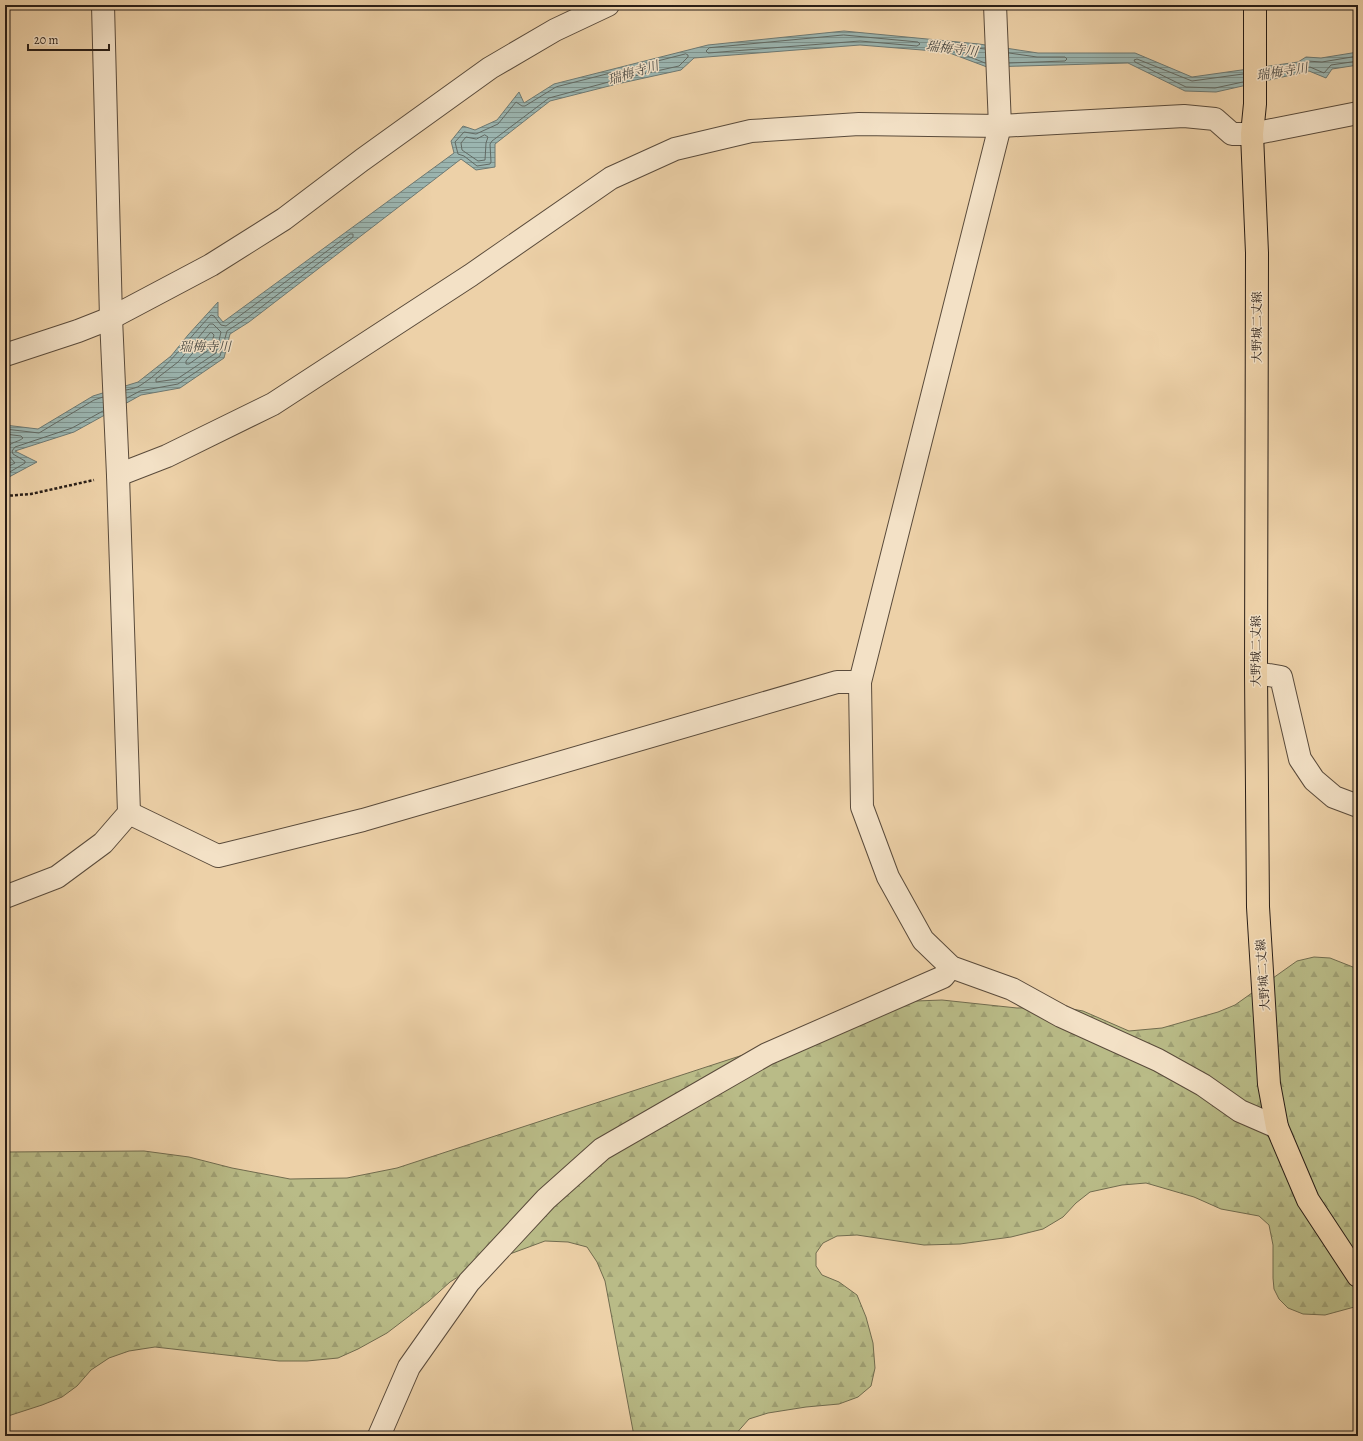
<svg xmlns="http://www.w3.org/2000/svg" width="1363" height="1441" viewBox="0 0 1363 1441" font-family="Alegreya,'Noto Serif JP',serif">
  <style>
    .forest { fill: url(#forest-firs); stroke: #716c4f }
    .water { fill: url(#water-rules); stroke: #6d7973 }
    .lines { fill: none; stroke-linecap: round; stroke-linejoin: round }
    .shore { stroke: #626a64; stroke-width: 1 }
    .minor-casing { stroke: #5a4b3b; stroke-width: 24 }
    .major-casing { stroke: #291e17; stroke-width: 24 }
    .path { stroke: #291e17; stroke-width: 2.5; stroke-dasharray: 3 2; stroke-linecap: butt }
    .minor { stroke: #f3e1c6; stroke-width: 22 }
    .major { stroke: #edd1a8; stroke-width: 22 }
    .labels { text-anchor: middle; stroke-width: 3; stroke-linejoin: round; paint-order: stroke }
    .street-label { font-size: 12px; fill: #291e17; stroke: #f3e1c6 }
    .water-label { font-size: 13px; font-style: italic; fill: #4b4b45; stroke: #f3e1c6 }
  </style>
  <defs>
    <pattern id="forest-firs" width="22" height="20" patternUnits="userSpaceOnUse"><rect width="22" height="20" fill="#b9bb87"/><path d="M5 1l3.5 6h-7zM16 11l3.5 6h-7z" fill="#9fa074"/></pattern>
    <pattern id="water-rules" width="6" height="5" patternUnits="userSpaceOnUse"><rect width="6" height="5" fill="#9bb5b0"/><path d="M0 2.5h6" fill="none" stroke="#7e938e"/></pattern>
  </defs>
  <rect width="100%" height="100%" fill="#edd1a8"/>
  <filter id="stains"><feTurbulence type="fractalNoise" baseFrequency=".005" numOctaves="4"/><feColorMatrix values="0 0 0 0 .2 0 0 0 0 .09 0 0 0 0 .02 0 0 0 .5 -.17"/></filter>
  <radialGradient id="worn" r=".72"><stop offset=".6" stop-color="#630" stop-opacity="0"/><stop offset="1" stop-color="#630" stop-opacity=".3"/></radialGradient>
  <path class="forest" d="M 1314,957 L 1330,958 L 1358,969 L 1358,1306 L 1325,1315 L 1303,1314 L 1288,1308 L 1279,1299 L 1274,1289 L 1273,1278 L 1273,1245 L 1269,1225 L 1259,1216 L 1221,1209 L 1194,1197 L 1146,1183 L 1122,1185 L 1090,1192 L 1076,1203 L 1063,1217 L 1043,1229 L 1011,1237 L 960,1244 L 924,1245 L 857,1235 L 837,1236 L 823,1243 L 816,1253 L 816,1266 L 822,1275 L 839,1282 L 857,1295 L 866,1317 L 873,1343 L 875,1368 L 871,1386 L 858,1397 L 839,1404 L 806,1407 L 768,1413 L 749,1419 L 734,1436 L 634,1436 L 605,1281 L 597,1262 L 587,1247 L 568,1242 L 545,1241 L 472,1268 L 450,1282 L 429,1301 L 387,1333 L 358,1349 L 338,1358 L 307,1361 L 279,1361 L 155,1347 L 129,1351 L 109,1358 L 91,1370 L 77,1386 L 62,1397 L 42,1405 L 5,1417 L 5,1152 L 144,1151 L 189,1157 L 232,1168 L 290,1179 L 347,1178 L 397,1168 L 893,1006 L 916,1001 L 942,1000 L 1017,1008 L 1061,1007 L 1083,1011 L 1129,1031 L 1162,1028 L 1218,1012 L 1235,1005 L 1297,961 Z"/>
  <path class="water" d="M 844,31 L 979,44 L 1038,53 L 1135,53 L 1192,77 L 1298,62 L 1306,57 L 1321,58 L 1358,52 L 1358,65 L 1332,69 L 1326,78 L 1309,71 L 1216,92 L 1185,91 L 1128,63 L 987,67 L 947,52 L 860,45 L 694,58 L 681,70 L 617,84 L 550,101 L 495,144 L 495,167 L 476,170 L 461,159 L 249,322 L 230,334 L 224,358 L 180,388 L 141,395 L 74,432 L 15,451 L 37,462 L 9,477 L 5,477 L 5,425 L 38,429 L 93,396 L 138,382 L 171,356 L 188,335 L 218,302 L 218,316 L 223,322 L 454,153 L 451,141 L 463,126 L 475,130 L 497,120 L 519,92 L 524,103 L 554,84 L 708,45 Z"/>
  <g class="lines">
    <g class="shore">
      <path d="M 844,35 L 918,42 L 920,44 L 917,46 L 860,41 L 708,53 L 706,51 L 709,48 Z"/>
      <path d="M 985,49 L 951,45 L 949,47 L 950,49 L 985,63"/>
      <path d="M 1009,53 L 1037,57 L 1065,57 L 1067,59 L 1065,61 L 1009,63"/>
      <path d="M 686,54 L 688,55 L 688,57 L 679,66 L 616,80 L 549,98 L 492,141 L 490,144 L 491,162 L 490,164 L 477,166 L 464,156 L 458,154 L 455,142 L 464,132 L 476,134 L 498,124 L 516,102 L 522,106 L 525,106 L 556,87 Z"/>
      <path d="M 1358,56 L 1322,62 L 1307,61 L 1300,65 L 1299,67 L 1301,69 L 1310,67 L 1324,73 L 1331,65 L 1358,61"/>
      <path d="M 1267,70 L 1294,66 L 1296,68 L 1294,70 L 1267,76"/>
      <path d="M 1243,74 L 1192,81 L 1137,59 L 1134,60 L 1135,62 L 1186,87 L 1215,88 L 1243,82"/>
      <path d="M 485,135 L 488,137 L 486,143 L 485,160 L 478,161 L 462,150 L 461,143 L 466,137 L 476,139 Z"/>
      <path d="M 210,324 L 213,324 L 221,332 L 216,353 L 177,379 L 156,382 L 156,379 L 178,362 Z"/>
      <path d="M 212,333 L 214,335 L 210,349 L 189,364 L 186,364 L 186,361 L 210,333 Z"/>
      <path d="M 126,390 C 131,389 137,388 141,385 C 169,367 188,339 211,315 L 214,316 L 221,325 L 226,326 L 350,234 L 353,234 L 353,237 L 247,318 L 227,331 L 220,356 L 178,384 L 140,391 L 127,398"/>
      <path d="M 5,429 L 39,433 L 94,400 L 103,397"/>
      <path d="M 5,434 L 21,436 L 23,438 C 16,444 5,441 8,455 L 15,463 L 5,468"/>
      <path d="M 5,474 L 8,473 L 25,463 L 25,461 L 13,454 L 12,451 L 15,447 L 72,428 L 103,411"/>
    </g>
    <defs>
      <g id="minor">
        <path d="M 995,5 L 1000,126 L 860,682 L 862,807 L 888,877 L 923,940 L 951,967 L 1012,989 L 1061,1016 L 1158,1060 L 1203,1085 L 1240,1111 L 1277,1127"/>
        <path d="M 5,355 L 78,331 L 111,318 L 211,265 L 284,219 L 362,160 L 490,68 L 555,30 L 608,5"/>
        <path d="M 118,475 L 167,456 L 273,404 L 471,275 L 611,178 L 675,149 L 751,131 L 859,124 L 1000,126 L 1184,116 L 1215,119 L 1232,134 L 1252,134 L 1358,113"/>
        <path d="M 1256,673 L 1281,677 L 1300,759 L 1314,780 L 1334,797 L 1358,806"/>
        <path d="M 129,813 L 218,856 L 363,820 L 837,682 L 860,682"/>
        <path d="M 5,897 L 57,877 L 103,843 L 129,813 L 118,475 L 111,318 L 103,5"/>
        <path d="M 379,1436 L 409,1367 L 469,1282 L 546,1199 L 602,1149 L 767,1054 L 943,977 L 951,967"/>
      </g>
      <path id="major" d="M 1255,5 L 1255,104 L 1252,134 L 1257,253 L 1256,673 L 1258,907 L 1269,1084 L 1277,1127 L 1308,1200 L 1358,1276"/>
    </defs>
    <use href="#minor" class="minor-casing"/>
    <use href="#major" class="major-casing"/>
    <path class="path" d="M 5,496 L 31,494 L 94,480"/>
    <use href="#minor" class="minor"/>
    <use href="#major" class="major"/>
  </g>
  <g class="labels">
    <g class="street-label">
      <text transform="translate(1257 327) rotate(-90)" y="4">大野城二丈線</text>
      <text transform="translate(1256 651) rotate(-90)" y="4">大野城二丈線</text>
      <text transform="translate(1263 975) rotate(-94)" y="4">大野城二丈線</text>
    </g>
    <g class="water-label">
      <text transform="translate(952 48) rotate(7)" y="5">瑞梅寺川</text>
      <text transform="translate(1282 71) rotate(-9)" y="5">瑞梅寺川</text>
      <text transform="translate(633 72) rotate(-17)" y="5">瑞梅寺川</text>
      <text x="205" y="351">瑞梅寺川</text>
    </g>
  </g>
  <rect width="1363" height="1441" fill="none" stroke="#edd1a8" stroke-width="20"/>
  <rect x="6" y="6" width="1351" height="1429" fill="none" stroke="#291e17" stroke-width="2"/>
  <rect x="10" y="10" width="1343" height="1421" fill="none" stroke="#291e17"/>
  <path d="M28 44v6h81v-6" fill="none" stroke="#291e17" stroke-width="2"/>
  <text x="34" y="44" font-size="12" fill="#291e17" stroke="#f3e1c6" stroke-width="3" paint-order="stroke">20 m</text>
  <rect width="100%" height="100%" filter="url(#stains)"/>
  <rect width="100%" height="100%" fill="url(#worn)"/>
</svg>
